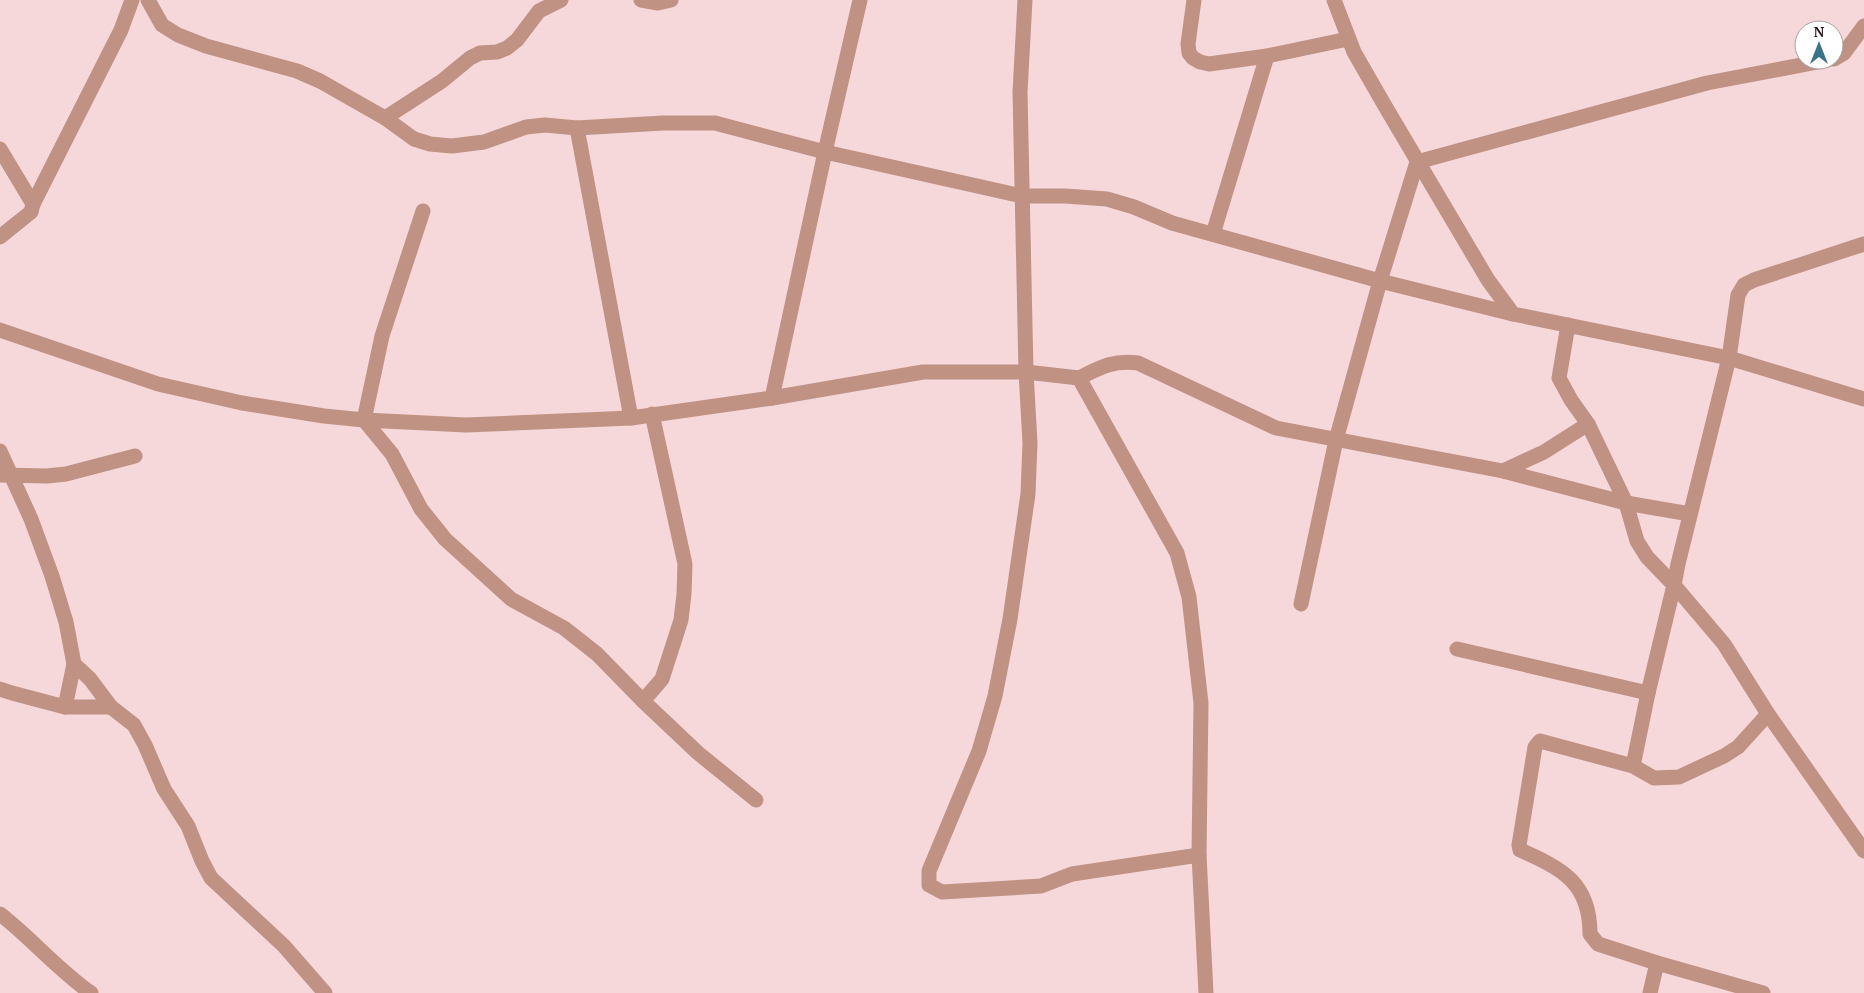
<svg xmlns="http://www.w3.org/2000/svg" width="1864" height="993" viewBox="0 0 1864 993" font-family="'PT Serif',serif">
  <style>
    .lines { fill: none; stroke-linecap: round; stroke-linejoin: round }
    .minor { stroke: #bf9283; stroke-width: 15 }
  </style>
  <rect width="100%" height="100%" fill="#f6d8db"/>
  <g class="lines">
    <g class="minor">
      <path d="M 148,0 L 162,25 L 178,35 L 206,46 L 297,71 L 320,81 L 385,118 L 414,139 L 430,144 L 452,146 L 484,142 L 526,127 L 545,125 L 577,128 L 663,123 L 715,123 L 825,152 L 1022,196 L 1065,196 L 1107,199 L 1134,207 L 1172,223 L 1380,281 L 1513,314"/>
      <path d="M 641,0 L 658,3 L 671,0"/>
      <path d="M 1025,0 L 1020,92 L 1026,372 L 1030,443 L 1028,494 L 1010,619 L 995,696 L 979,751 L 929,871 L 929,885 L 942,892 L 1041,886 L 1072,874 L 1199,855"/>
      <path d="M 1194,0 L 1188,44 L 1189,53 L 1193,58 L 1200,62 L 1209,64 L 1267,56 L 1348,39"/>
      <path d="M 1334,0 L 1354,52 L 1385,106 L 1488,280 L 1513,314 L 1729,358 L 1678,564 L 1674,585 L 1724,644 L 1768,714 L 1864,851"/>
      <path d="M 1834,59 L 1844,53 L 1864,26"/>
      <path d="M 385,118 L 442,81 L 470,58 L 480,53 L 497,52 L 507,48 L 517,40 L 539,11 L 561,0"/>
      <path d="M 577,128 L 631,418"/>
      <path d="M 0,149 L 33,204 L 31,212 L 0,237"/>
      <path d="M 33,204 L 121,30 L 132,0"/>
      <path d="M 423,211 L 382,336 L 364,420 L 392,454 L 421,509 L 445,539 L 511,599 L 564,628 L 597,654 L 643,701 L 698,753 L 756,800"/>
      <path d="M 1213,234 L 1267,56"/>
      <path d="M 1864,244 L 1754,280 L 1744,285 L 1738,295 L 1729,358 L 1864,399"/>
      <path d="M 1568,325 L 1559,378 L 1571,400 L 1588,424 L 1626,503 L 1637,541 L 1647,557 L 1674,585 L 1648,693 L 1633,766"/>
      <path d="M 0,330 L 158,384 L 242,403 L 324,416 L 364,420 L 466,425 L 631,418 L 772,398 L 923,372 L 1026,372 L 1079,378 L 1177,553 L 1189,597 L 1201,703 L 1199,855 L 1206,993"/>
      <path d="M 1079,378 C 1101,367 1113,360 1138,363 L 1276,428 L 1503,471 L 1626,503 L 1690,514"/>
      <path d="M 772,398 L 825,152 L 860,0"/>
      <path d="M 0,451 L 31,519 L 52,576 L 66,622 L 74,664 L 90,679 L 111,707 L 134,725 L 145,745 L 164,789 L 188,826 L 202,861 L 211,878 L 284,946 L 325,993"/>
      <path d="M 1503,471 L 1544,452 L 1588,424"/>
      <path d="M 1,475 L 47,476 L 66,474 L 135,456"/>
      <path d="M 1301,604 L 1336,440 L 1380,281 L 1417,162 L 1707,83 L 1828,60"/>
      <path d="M 1457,649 L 1648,693"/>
      <path d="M 0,689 L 12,693 L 65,707 L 111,707"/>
      <path d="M 643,701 L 662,679 L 681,620 L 684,594 L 685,564 L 652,414"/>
      <path d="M 65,707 L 74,664"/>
      <path d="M 0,914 C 32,939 58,970 91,993"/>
      <path d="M 1650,993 L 1657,963"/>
      <path d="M 1763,993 L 1657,963 L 1598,944 L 1590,934 C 1590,883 1563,869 1520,850 L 1519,845 L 1535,747 L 1540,741 L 1633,766 L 1654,778 L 1679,777 L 1724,756 L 1738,747 L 1768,714"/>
    </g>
  </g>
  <g transform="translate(1819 45)"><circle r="24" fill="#ffffff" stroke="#a6a2a3"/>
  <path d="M0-4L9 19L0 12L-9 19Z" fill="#3b738d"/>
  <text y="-8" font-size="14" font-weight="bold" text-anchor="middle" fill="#211618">N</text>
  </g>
</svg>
